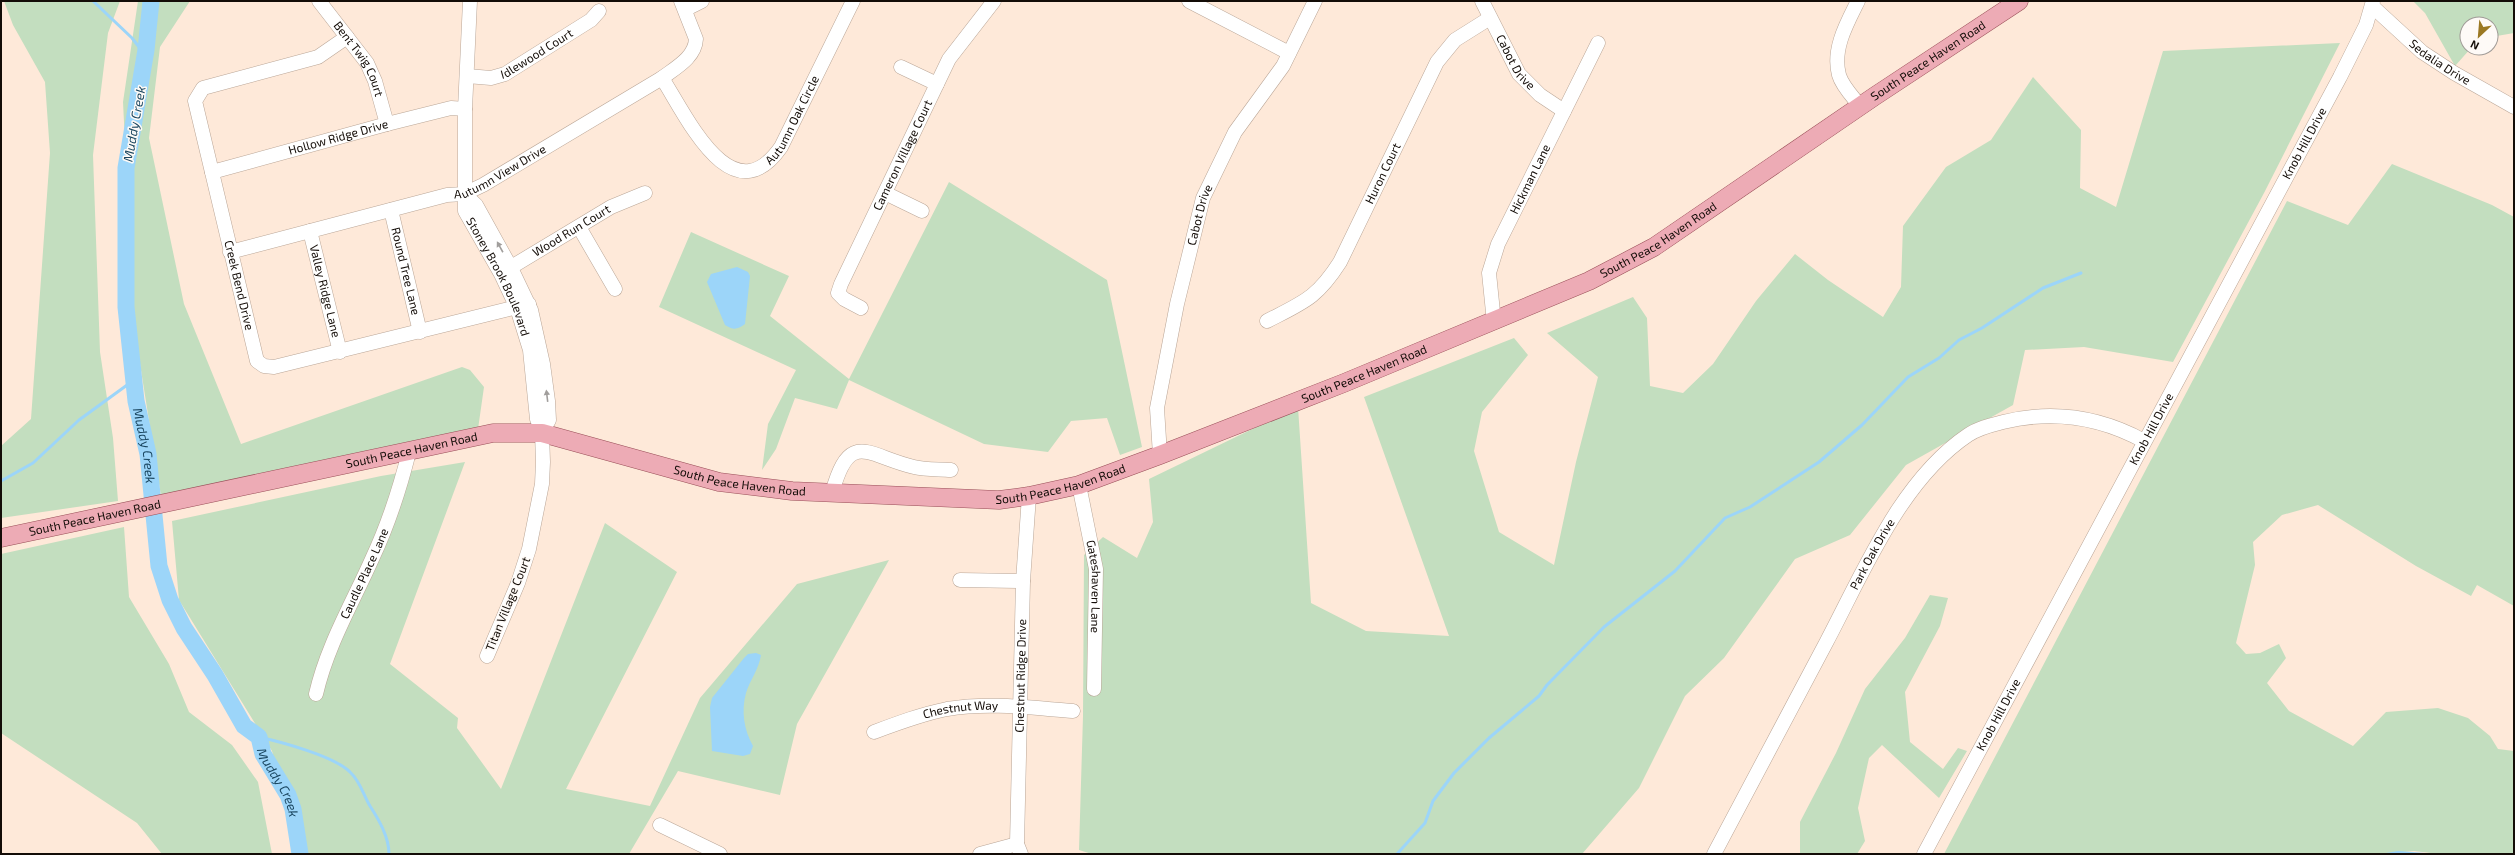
<svg xmlns="http://www.w3.org/2000/svg" width="2515" height="855" viewBox="0 0 2515 855" font-family="'Exo 2',sans-serif">
  <style>
    .green { fill: #c3debf }
    .water { fill: #9cd5f9 }
    .lines { fill: none; stroke-linecap: round; stroke-linejoin: round }
    .stream { stroke: #9cd5f9; stroke-width: 3 }
    .river { stroke: #9cd5f9; stroke-width: 17 }
    .minor-casing { stroke: #baa697; stroke-width: 15 }
    .major-casing { stroke: #994f58; stroke-width: 19 }
    .minor { stroke: #fff; stroke-width: 14 }
    .major { stroke: #edabb5; stroke-width: 18 }
    .oneway { fill: #a19e9c }
    .labels { text-anchor: middle; stroke-width: 3; stroke-linejoin: round; paint-order: stroke }
    .street-label { font-size: 12px; fill: #130c07; stroke: #fefaf7 }
    .water-label { font-size: 13px; font-style: italic; fill: #1a4660; stroke: #fefaf7 }
  </style>
  <rect width="100%" height="100%" fill="#fee9d9"/>
  <g class="green">
    <path d="M 4,1 L 120,1 L 108,33 L 93,155 L 100,352 L 113,438 L 118,501 L 1,518 L 1,446 L 31,419 L 50,153 L 45,82 L 13,25 Z"/>
    <path d="M 138,1 L 190,1 L 160,47 L 149,138 L 184,304 L 241,444 L 462,367 L 470,370 L 484,387 L 478,429 L 161,496 L 134,326 L 123,102 Z"/>
    <path d="M 2413,1 L 2514,1 L 2514,33 L 2491,37 L 2491,24 L 2467,24 L 2467,48 L 2471,48 L 2455,66 L 2425,13 Z"/>
    <path d="M 2340,43 L 2264,193 L 2173,362 L 2084,347 L 2025,350 L 2013,405 L 1906,465 L 1850,535 L 1795,559 L 1724,658 L 1685,696 L 1639,788 L 1582,854 L 1092,854 L 1079,850 L 1083,716 L 1084,555 L 1103,537 L 1137,558 L 1153,522 L 1149,479 L 1298,407 L 1311,603 L 1366,631 L 1449,636 L 1364,397 L 1514,338 L 1528,355 L 1482,412 L 1474,451 L 1499,532 L 1554,565 L 1576,462 L 1598,377 L 1547,333 L 1633,297 L 1647,318 L 1650,386 L 1683,393 L 1713,364 L 1756,301 L 1795,254 L 1828,280 L 1883,317 L 1901,287 L 1903,226 L 1946,167 L 1991,140 L 2033,77 L 2081,130 L 2080,188 L 2116,207 L 2163,51 Z"/>
    <path d="M 2392,164 L 2492,205 L 2514,217 L 2514,606 L 2477,585 L 2471,596 L 2416,566 L 2318,505 L 2282,515 L 2253,542 L 2255,565 L 2236,643 L 2246,654 L 2260,653 L 2279,644 L 2286,658 L 2267,683 L 2289,711 L 2353,746 L 2386,712 L 2438,708 L 2468,718 L 2490,736 L 2498,749 L 2514,751 L 2514,854 L 2439,854 L 2414,851 L 2380,854 L 1944,854 L 2287,201 L 2348,225 Z"/>
    <path d="M 949,182 L 1107,280 L 1142,447 L 1120,455 L 1107,418 L 1071,421 L 1048,452 L 984,444 L 849,380 L 837,409 L 795,398 L 776,449 L 762,470 L 768,424 L 796,370 L 659,307 L 691,232 L 789,276 L 770,316 L 849,379 Z"/>
    <path d="M 465,462 L 390,664 L 458,718 L 457,728 L 501,789 L 605,523 L 677,572 L 566,789 L 650,806 L 700,698 L 797,584 L 889,560 L 797,724 L 780,795 L 678,771 L 629,854 L 300,854 L 272,751 L 179,600 L 172,521 L 381,476 Z"/>
    <path d="M 124,527 L 129,597 L 169,664 L 189,712 L 232,745 L 258,782 L 272,854 L 162,854 L 137,823 L 1,733 L 1,554 Z"/>
    <path d="M 1930,595 L 1948,598 L 1940,626 L 1905,692 L 1910,742 L 1943,769 L 1958,748 L 1967,751 L 1939,798 L 1882,745 L 1869,758 L 1858,808 L 1865,841 L 1857,854 L 1800,854 L 1800,822 L 1836,753 L 1865,689 L 1905,638 Z"/>
  </g>
  <g class="water">
    <path d="M 737,267 L 748,272 L 750,276 L 745,324 C 737,330 733,330 725,325 L 707,282 L 711,274 Z"/>
    <path d="M 756,653 L 761,655 C 759,669 750,680 746,693 C 741,711 744,730 753,746 L 750,754 L 743,756 L 712,751 L 710,707 L 712,698 L 744,658 L 748,654 Z"/>
    <path d="M 2398,851 L 2439,854 L 2380,854 Z"/>
  </g>
  <g class="lines">
    <g class="stream">
      <path d="M 93,1 L 132,38 L 139,47 L 142,67"/>
      <path d="M 1,481 L 33,463 L 79,420 L 134,380"/>
      <path d="M 259,737 C 281,742 334,756 350,772 C 360,781 363,794 370,806 C 379,820 389,837 389,854"/>
      <path d="M 1397,854 L 1425,823 L 1433,801 L 1454,773 L 1489,738 L 1539,696 L 1547,685 L 1604,627 L 1675,571 L 1725,518 L 1750,507 L 1819,462 L 1862,425 L 1908,377 L 1939,358 L 1959,340 L 1982,328 L 2043,288 L 2081,273"/>
    </g>
    <path class="river" id="s1" d="M 151,1 L 146,50 L 126,168 L 126,307 L 136,401 L 148,454 L 159,566 L 170,600 L 184,628 L 215,675 L 244,726 L 259,737 L 263,754 L 288,795 L 293,809 L 300,854"/>
    <defs>
      <g id="minor">
        <path id="s2" d="M 319,1 L 367,63 L 375,81 L 387,124"/>
        <path id="s3" d="M 470,1 L 465,109 L 465,211 L 501,274 L 517,308 L 530,350 L 537,419 L 542,433 L 543,462 L 542,484 L 529,549 L 518,583 L 487,656"/>
        <path d="M 1189,1 L 1289,53"/>
        <path id="s4" d="M 1482,1 L 1519,74 L 1540,95 L 1564,111"/>
        <path d="M 1858,1 C 1847,23 1832,49 1839,75 C 1842,86 1853,97 1860,106"/>
        <path id="s5" d="M 2373,7 L 2422,52 L 2454,73 L 2514,107"/>
        <path d="M 686,9 L 702,1"/>
        <path id="s6" d="M 347,37 L 318,57 L 203,88 L 195,101 L 257,361 L 264,366 L 274,367 L 529,304"/>
        <path d="M 901,67 L 937,84"/>
        <path id="s7" d="M 467,76 L 491,78 L 505,74 L 591,20 L 599,11"/>
        <path id="s8" d="M 662,78 C 687,117 732,217 781,147 L 853,1"/>
        <path id="s9" d="M 212,172 L 387,124 L 451,108 L 465,109"/>
        <path d="M 885,193 L 922,211"/>
        <path d="M 464,194 L 476,205 L 511,268 L 531,310 L 543,364 L 548,401 L 549,420 L 542,433"/>
        <path id="s10" d="M 391,210 L 420,332"/>
        <path d="M 579,227 L 615,289"/>
        <path id="s11" d="M 310,231 L 340,352"/>
        <path id="s12" d="M 230,252 L 447,195 L 464,194 L 483,185 L 662,78 C 675,68 695,58 696,39 L 681,1"/>
        <path id="s13" d="M 503,272 L 611,207 L 645,193"/>
        <path id="s14" d="M 861,308 L 844,299 L 838,293 L 841,284 L 949,59 L 994,1"/>
        <path id="s15" d="M 1267,321 C 1304,302 1317,298 1340,262 L 1437,62 L 1455,40 L 1490,18"/>
        <path id="s16" d="M 1494,322 L 1489,273 L 1498,244 L 1598,43"/>
        <path id="s17" d="M 1160,455 L 1157,408 L 1177,304 L 1203,198 L 1235,132 L 1283,66 L 1315,1"/>
        <path id="s18" d="M 1079,485 L 1096,569 L 1094,689"/>
        <path d="M 832,493 C 850,428 867,456 914,467 C 926,470 939,469 951,470"/>
        <path d="M 960,580 L 1023,581"/>
        <path id="s19" d="M 316,694 C 327,646 352,604 372,559 C 388,525 400,488 409,452"/>
        <path id="s20" d="M 874,732 C 898,723 922,714 947,709 C 989,702 1032,708 1073,711"/>
        <path d="M 660,825 L 720,854"/>
        <path d="M 980,854 L 1017,844"/>
        <path id="s21" d="M 1021,854 L 1017,844 L 1023,581 L 1029,496"/>
        <path id="s22" d="M 1714,854 C 1752,783 1789,712 1827,641 C 1864,571 1901,480 1968,435 C 1978,428 1991,425 2003,422 C 2052,410 2100,417 2144,441"/>
        <path id="s23" d="M 1924,854 L 2340,77 L 2366,25 L 2373,1"/>
      </g>
      <g id="major">
        <path id="s24" d="M 1,538 L 493,433 L 542,433 L 719,482 L 792,491 L 999,500 L 1029,496 L 1079,485 L 1160,455 L 1344,383 L 1589,281 L 1654,247 L 1875,96 L 2019,1"/>
      </g>
    </defs>
    <use href="#minor" class="minor-casing"/>
    <use href="#major" class="major-casing"/>
    <use href="#minor" class="minor"/>
    <use href="#major" class="major"/>
  </g>
  <defs><path id="oneway-solid" d="M-6-.8H1V-3.2L6.5 0L1 3.2V.8H-6Z"/></defs>
  <g class="oneway">
    <use href="#oneway-solid" transform="translate(500 247) rotate(-119)"/>
    <use href="#oneway-solid" transform="translate(547 396) rotate(-97)"/>
  </g>
  <g class="labels">
    <g class="street-label">
      <text dy="4" stroke="none"><textPath href="#s7" startOffset="76">Idlewood Court</textPath></text>
      <text dy="4" stroke="none"><textPath href="#s2" startOffset="71">Bent Twig Court</textPath></text>
      <text dy="4" stroke="none"><textPath href="#s4" startOffset="70">Cabot Drive</textPath></text>
      <text dy="4" stroke="none"><textPath href="#s24" startOffset="2052">South Peace Haven Road</textPath></text>
      <text dy="4" stroke="none"><textPath href="#s5" startOffset="87">Sedalia Drive</textPath></text>
      <text dy="4" stroke="none"><textPath href="#s8" startOffset="203">Autumn Oak Circle</textPath></text>
      <text dy="4" stroke="none"><textPath href="#s9" startOffset="131">Hollow Ridge Drive</textPath></text>
      <text dy="4" stroke="none"><textPath href="#s23" startOffset="806">Knob Hill Drive</textPath></text>
      <text dy="4" stroke="none"><textPath href="#s14" startOffset="180">Cameron Village Court</textPath></text>
      <text dy="4" stroke="none"><textPath href="#s12" startOffset="283">Autumn View Drive</textPath></text>
      <text dy="4" stroke="none"><textPath href="#s15" startOffset="194">Huron Court</textPath></text>
      <text dy="4" stroke="none"><textPath href="#s16" startOffset="152">Hickman Lane</textPath></text>
      <text dy="4" stroke="none"><textPath href="#s17" startOffset="245">Cabot Drive</textPath></text>
      <text dy="4" stroke="none"><textPath href="#s13" startOffset="80">Wood Run Court</textPath></text>
      <text dy="4" stroke="none"><textPath href="#s24" startOffset="1728">South Peace Haven Road</textPath></text>
      <text dy="4" stroke="none"><textPath href="#s10" startOffset="63">Round Tree Lane</textPath></text>
      <text dy="4" stroke="none"><textPath href="#s3" startOffset="284">Stoney Brook Boulevard</textPath></text>
      <text dy="4" stroke="none"><textPath href="#s6" startOffset="359">Creek Bend Drive</textPath></text>
      <text dy="4" stroke="none"><textPath href="#s11" startOffset="62">Valley Ridge Lane</textPath></text>
      <text dy="4" stroke="none"><textPath href="#s24" startOffset="1404">South Peace Haven Road</textPath></text>
      <text dy="4" stroke="none"><textPath href="#s23" startOffset="482">Knob Hill Drive</textPath></text>
      <text dy="4" stroke="none"><textPath href="#s24" startOffset="420">South Peace Haven Road</textPath></text>
      <text dy="4" stroke="none"><textPath href="#s24" startOffset="756">South Peace Haven Road</textPath></text>
      <text dy="4" stroke="none"><textPath href="#s24" startOffset="1080">South Peace Haven Road</textPath></text>
      <text dy="4" stroke="none"><textPath href="#s24" startOffset="96">South Peace Haven Road</textPath></text>
      <text dy="4" stroke="none"><textPath href="#s22" startOffset="339">Park Oak Drive</textPath></text>
      <text dy="4" stroke="none"><textPath href="#s19" startOffset="130">Caudle Place Lane</textPath></text>
      <text dy="4" stroke="none"><textPath href="#s18" startOffset="103">Gateshaven Lane</textPath></text>
      <text transform="translate(508 604) rotate(-68)" y="4">Titan Village Court</text>
      <text dy="4" stroke="none"><textPath href="#s21" startOffset="179">Chestnut Ridge Drive</textPath></text>
      <text dy="4" stroke="none"><textPath href="#s20" startOffset="90">Chestnut Way</textPath></text>
      <text dy="4" stroke="none"><textPath href="#s23" startOffset="158">Knob Hill Drive</textPath></text>
    </g>
    <g class="water-label">
      <text transform="translate(134 124) rotate(-80)" y="5">Muddy Creek</text>
      <text dy="5" stroke="none"><textPath href="#s1" startOffset="448">Muddy Creek</textPath></text>
      <text dy="5" stroke="none"><textPath href="#s1" startOffset="820">Muddy Creek</textPath></text>
    </g>
  </g>
  <rect width="2515" height="855" fill="none" stroke="#130c07" stroke-width="4"/>
  <g transform="translate(2479 36) rotate(206)"><circle r="19" fill="#fefaf7" stroke="#a09b97"/>
  <path d="M0-3L7 15L0 10L-7 15Z" fill="#9b7823"/>
  <text y="-6" font-size="11" font-weight="bold" text-anchor="middle" fill="#130c07">N</text>
  </g>
</svg>
